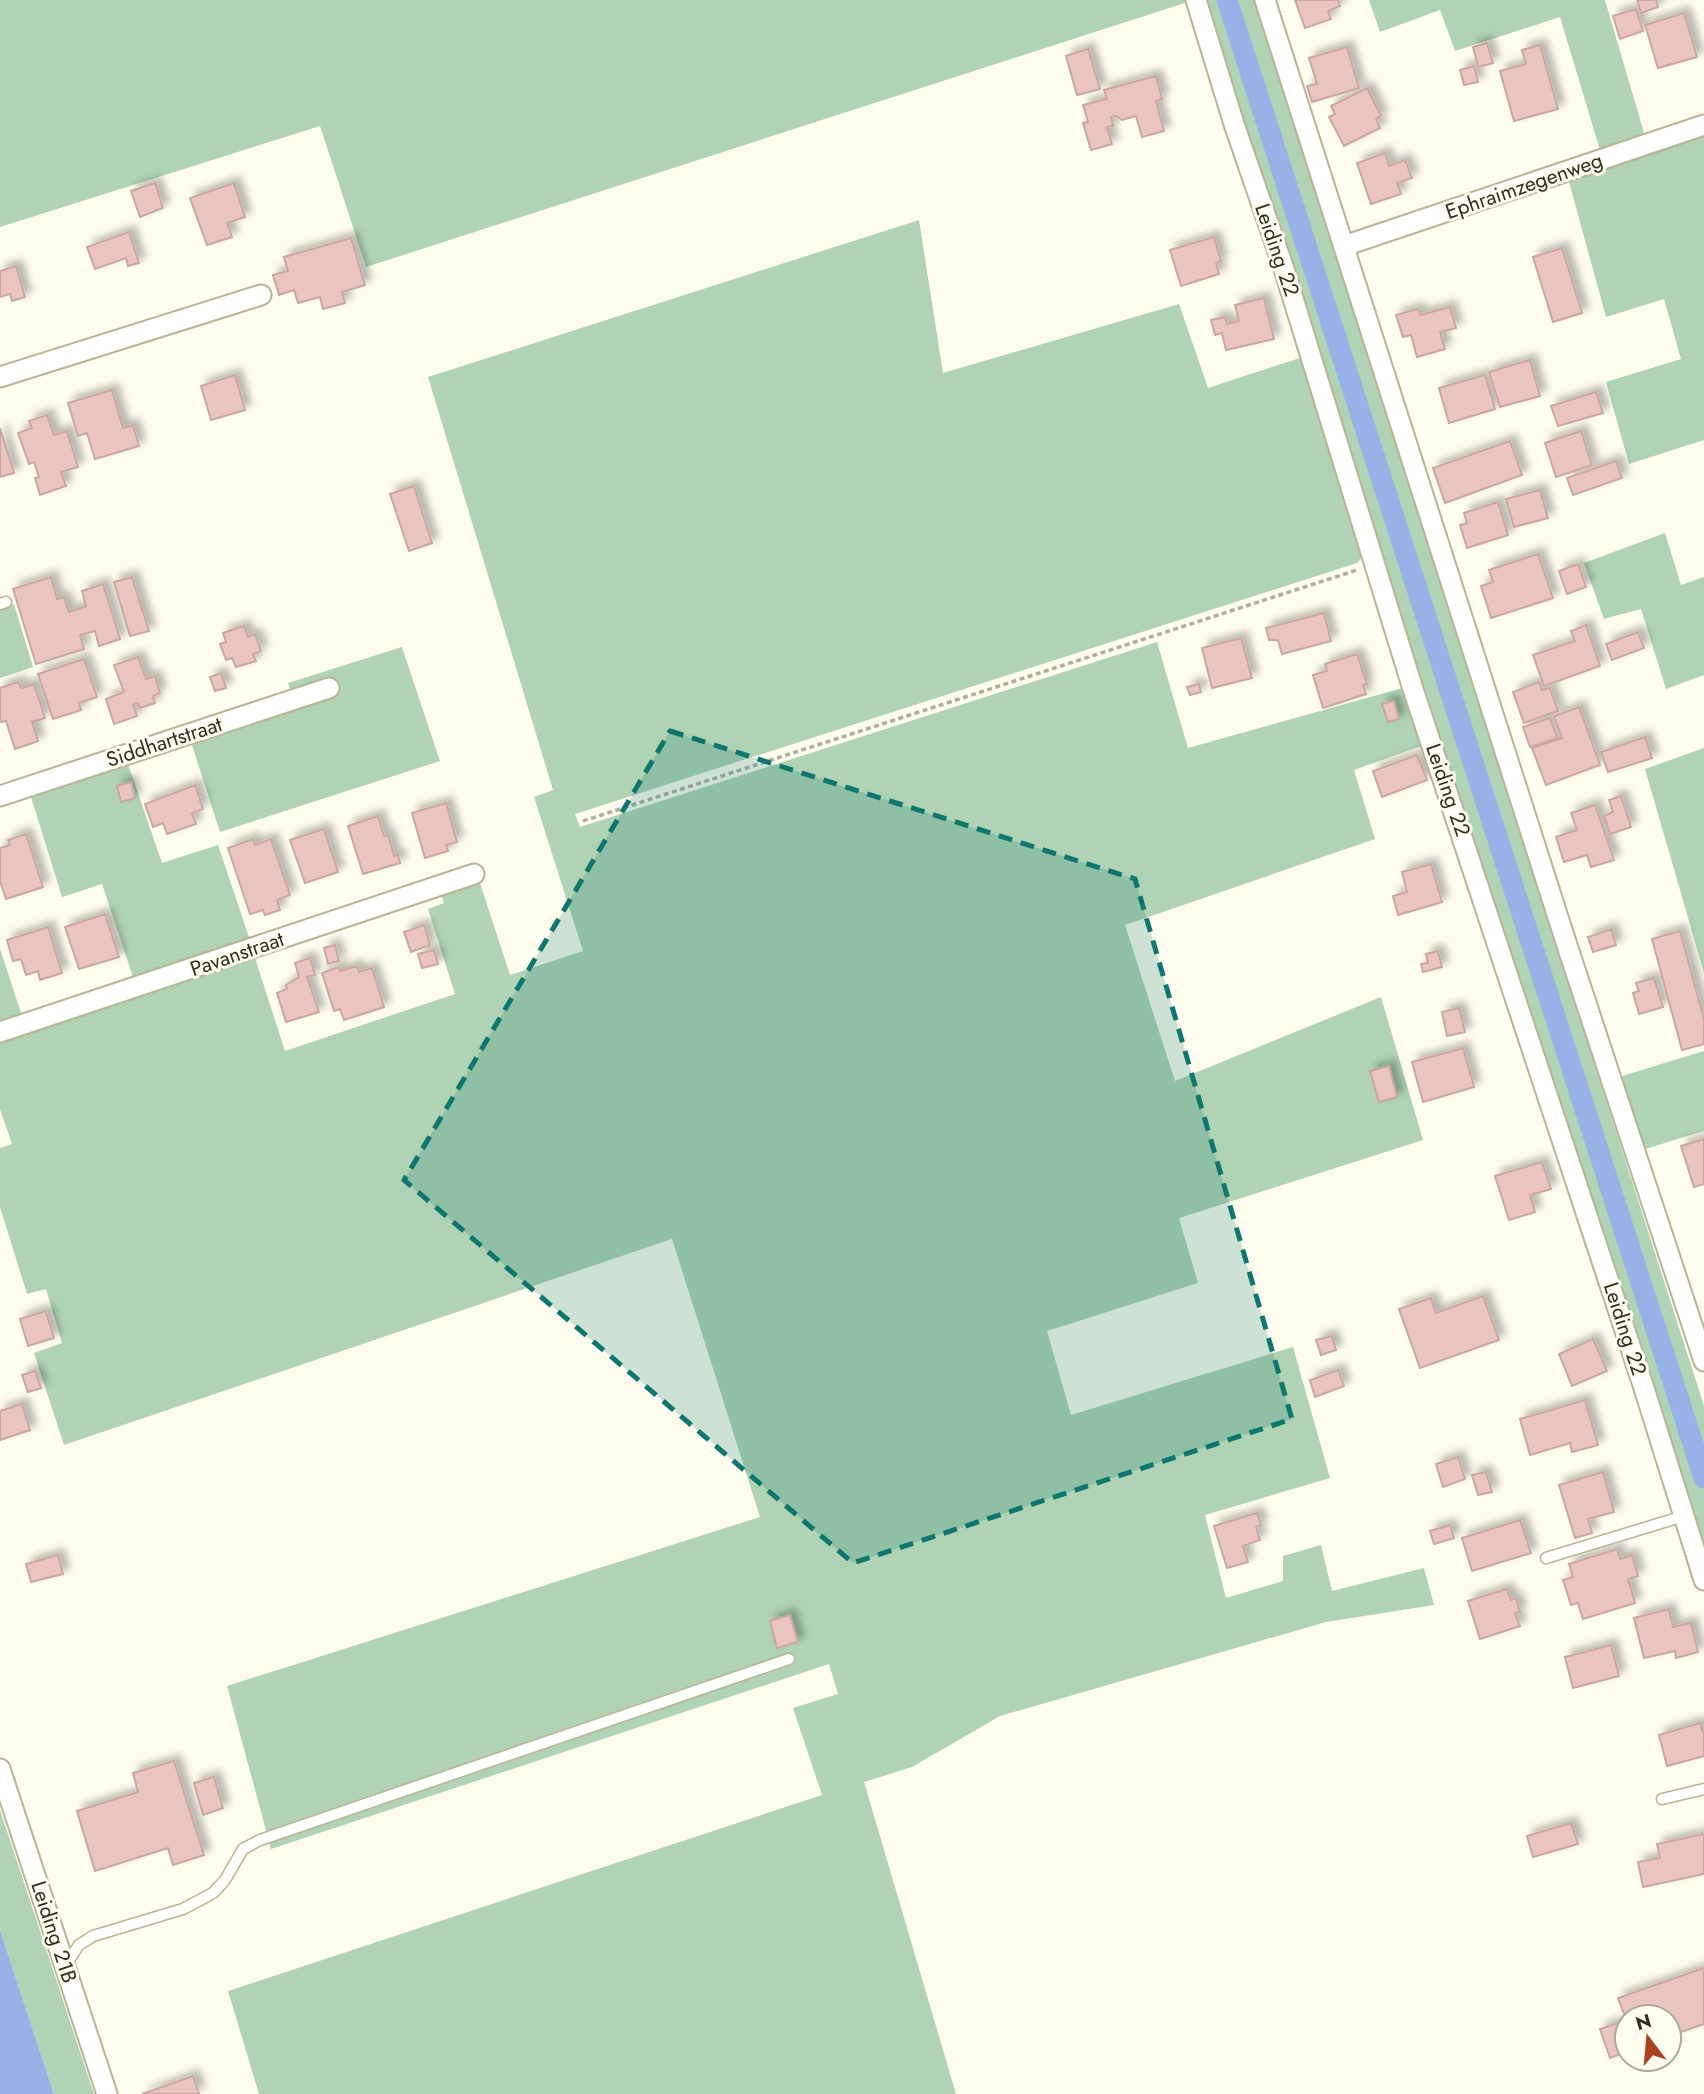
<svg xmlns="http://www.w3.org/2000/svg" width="1704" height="2094" viewBox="0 0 1704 2094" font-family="Jost,sans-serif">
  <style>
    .green { fill: #afd3b4 }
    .water { fill: #98b1e6 }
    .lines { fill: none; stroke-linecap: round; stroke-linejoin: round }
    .canal { stroke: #98b1e6; stroke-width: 21 }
    .building { fill: #eac5c0; stroke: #caa6a2; stroke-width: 2; filter: url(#shadow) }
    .service-casing { stroke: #b9b495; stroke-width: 13 }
    .minor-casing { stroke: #b9b495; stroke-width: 23 }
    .path { stroke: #afada1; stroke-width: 3.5; stroke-dasharray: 5 3.5; stroke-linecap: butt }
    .service { stroke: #fff; stroke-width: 10 }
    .minor { stroke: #fff; stroke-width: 19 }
    .marked { fill: #0f766e; fill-opacity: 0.2; stroke: #0f766e; stroke-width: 5; stroke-dasharray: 14 9; stroke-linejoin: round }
    .labels { text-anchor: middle; stroke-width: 6; stroke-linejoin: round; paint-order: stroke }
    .street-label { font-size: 21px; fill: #302e22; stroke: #fefcef }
  </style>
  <defs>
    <filter id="shadow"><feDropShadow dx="6" dy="-6" stdDeviation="3.5" flood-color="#0004"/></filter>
  </defs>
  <rect width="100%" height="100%" fill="#fefcef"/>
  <g class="green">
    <path d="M 0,0 L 1190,0 L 1191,1 L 366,267 L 320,126 L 0,227 Z"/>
    <path d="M 1201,0 L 1254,0 L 1704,1406 L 1704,1554 L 1431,725 Z"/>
    <path d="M 1369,0 L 1605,0 L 1645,136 L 1600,150 L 1560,17 L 1455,51 L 1440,10 L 1380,32 Z"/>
    <path d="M 1704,134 L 1704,440 L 1629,464 L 1606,382 L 1681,359 L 1664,299 L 1606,317 L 1568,178 Z"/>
    <path d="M 919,220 L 943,373 L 1179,304 L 1208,388 L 1303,357 L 1364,555 L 1357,563 L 575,814 L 580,827 L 1157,642 L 1188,748 L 1406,687 L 1424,745 L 1354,770 L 1375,839 L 1125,925 L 1175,1081 L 1381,997 L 1423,1140 L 1179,1218 L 1198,1283 L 1047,1331 L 1071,1415 L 1293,1347 L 1330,1478 L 1205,1515 L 1226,1598 L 1283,1581 L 1283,1556 L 1321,1545 L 1332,1591 L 1424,1568 L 1434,1605 L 1326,1622 L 1000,1716 L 912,1767 L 864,1782 L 956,2094 L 259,2094 L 228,1991 L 822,1795 L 793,1708 L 838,1694 L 829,1664 L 271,1849 L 227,1686 L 760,1517 L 672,1239 L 64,1445 L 34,1353 L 62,1343 L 46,1289 L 27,1294 L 0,1207 L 0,1148 L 12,1144 L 0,1109 L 0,1037 L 254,955 L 285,1051 L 455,994 L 428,909 L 444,903 L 440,891 L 478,877 L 510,975 L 583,951 L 534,797 L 553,790 L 428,377 Z"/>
    <path d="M 1665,533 L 1681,585 L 1704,577 L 1704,675 L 1666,689 L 1641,609 L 1604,619 L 1584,563 Z"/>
    <path d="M 14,604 L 33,667 L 0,678 L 0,609 Z"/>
    <path d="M 402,647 L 440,761 L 220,832 L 191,742 L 296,708 L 288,683 Z"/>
    <path d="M 1704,748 L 1704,973 L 1645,769 Z"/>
    <path d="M 128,764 L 162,863 L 218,845 L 251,943 L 134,980 L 102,884 L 62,897 L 30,794 Z"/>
    <path d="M 0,949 L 23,1019 L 0,1027 Z"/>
    <path d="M 1704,1051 L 1704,1131 L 1642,1150 L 1619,1077 Z"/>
    <path d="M 0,1810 L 94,2094 L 54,2094 L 0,1930 Z"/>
  </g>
  <path class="water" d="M 0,1930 L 54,2094 L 0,2094 Z"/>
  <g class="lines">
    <path class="canal" d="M 1227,0 L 1704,1478"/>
  </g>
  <g class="building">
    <path d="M 1295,0 L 1338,0 L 1340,6 L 1328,11 L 1331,19 L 1305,28 Z"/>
    <path d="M 1637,0 L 1656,0 L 1658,7 L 1641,13 Z"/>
    <path d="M 1636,9 L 1643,31 L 1620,39 L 1613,16 Z"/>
    <path d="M 1684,13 L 1697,57 L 1658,68 L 1645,25 Z"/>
    <path d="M 1487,43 L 1493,63 L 1478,67 L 1473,47 Z"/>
    <path d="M 1540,45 L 1558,109 L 1514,121 L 1500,71 L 1526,64 L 1522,50 Z"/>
    <path d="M 1347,47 L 1359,88 L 1312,102 L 1307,86 L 1317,84 L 1309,58 Z"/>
    <path d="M 1088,49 L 1100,89 L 1077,95 L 1066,56 Z"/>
    <path d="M 1474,66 L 1478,82 L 1464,85 L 1460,70 Z"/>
    <path d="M 1156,76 L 1162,99 L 1156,101 L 1164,131 L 1142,137 L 1136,116 L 1122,120 L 1116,116 L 1111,117 L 1113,126 L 1107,127 L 1112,144 L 1091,150 L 1083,123 L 1088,122 L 1083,105 L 1107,99 L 1104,90 Z"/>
    <path d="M 1367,88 L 1381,116 L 1376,119 L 1380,128 L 1344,146 L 1329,117 L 1335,114 L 1331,106 Z"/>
    <path d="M 1385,153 L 1389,166 L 1405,160 L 1412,178 L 1397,183 L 1401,194 L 1371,204 L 1357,163 Z"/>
    <path d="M 155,183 L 163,208 L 140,217 L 131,191 Z"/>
    <path d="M 234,183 L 245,217 L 227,223 L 232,237 L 207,245 L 190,198 Z"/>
    <path d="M 129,232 L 139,263 L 128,266 L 126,258 L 95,269 L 87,247 Z"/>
    <path d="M 1214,237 L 1221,261 L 1216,263 L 1219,274 L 1181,286 L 1170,250 Z"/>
    <path d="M 351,238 L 365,285 L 342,292 L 345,303 L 323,309 L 320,297 L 298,303 L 294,290 L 279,295 L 273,275 L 288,271 L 284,257 Z"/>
    <path d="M 1562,248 L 1582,313 L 1553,322 L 1533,257 Z"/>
    <path d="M 16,266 L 25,297 L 12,301 L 10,294 L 0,297 L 0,271 Z"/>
    <path d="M 1264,298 L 1274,339 L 1226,350 L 1222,333 L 1215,335 L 1211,320 L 1225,317 L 1227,324 L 1239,321 L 1235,305 Z"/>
    <path d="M 1450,307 L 1456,328 L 1440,332 L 1445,349 L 1417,357 L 1411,335 L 1403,337 L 1396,315 L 1418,309 L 1420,315 Z"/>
    <path d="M 1530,360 L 1540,396 L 1500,407 L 1489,372 Z"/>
    <path d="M 235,375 L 245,410 L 211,420 L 201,386 Z"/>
    <path d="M 1485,375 L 1495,409 L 1449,423 L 1439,388 Z"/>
    <path d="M 112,390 L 123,428 L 133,425 L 139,446 L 95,459 L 87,433 L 78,436 L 68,403 Z"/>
    <path d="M 1596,392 L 1603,413 L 1558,426 L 1551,406 Z"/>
    <path d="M 47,415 L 54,435 L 67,431 L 78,467 L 61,472 L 66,486 L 40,495 L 35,478 L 39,477 L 34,462 L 29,464 L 18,433 L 32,428 L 29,421 Z"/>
    <path d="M 0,428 L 14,473 L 0,477 Z"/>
    <path d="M 1581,431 L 1592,465 L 1556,477 L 1545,443 Z"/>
    <path d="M 1510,441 L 1522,475 L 1445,503 L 1433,468 Z"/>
    <path d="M 1616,461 L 1622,478 L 1573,495 L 1567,478 Z"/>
    <path d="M 414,486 L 432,543 L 409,551 L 390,494 Z"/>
    <path d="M 1540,490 L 1548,518 L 1514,527 L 1506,499 Z"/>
    <path d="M 1498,502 L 1508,535 L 1467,548 L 1460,525 L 1467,523 L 1464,513 Z"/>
    <path d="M 1538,554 L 1553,598 L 1491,618 L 1481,586 L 1493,582 L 1489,570 Z"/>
    <path d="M 1578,564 L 1586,587 L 1567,594 L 1559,571 Z"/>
    <path d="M 51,577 L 57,599 L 64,597 L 69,612 L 86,606 L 82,591 L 103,584 L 120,639 L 99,646 L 95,631 L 80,635 L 84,649 L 36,664 L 13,589 Z"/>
    <path d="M 132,577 L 149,631 L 130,636 L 114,582 Z"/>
    <path d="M 1324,613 L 1331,641 L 1282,654 L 1278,640 L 1269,640 L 1266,628 Z"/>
    <path d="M 1586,625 L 1600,666 L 1544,686 L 1533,655 L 1575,641 L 1571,631 Z"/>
    <path d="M 244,626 L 248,637 L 255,634 L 261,651 L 253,654 L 256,661 L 236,667 L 232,658 L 226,660 L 220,644 L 226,642 L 223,633 Z"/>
    <path d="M 1638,632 L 1644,648 L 1612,660 L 1606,644 Z"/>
    <path d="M 1241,638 L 1252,678 L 1212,688 L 1202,648 Z"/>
    <path d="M 1357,654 L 1367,684 L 1363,685 L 1366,694 L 1323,708 L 1313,675 L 1327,671 L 1325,664 Z"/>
    <path d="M 138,657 L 146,679 L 155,676 L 160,693 L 153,696 L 155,703 L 140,708 L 138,703 L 133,705 L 137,716 L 114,724 L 106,699 L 124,692 L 114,665 Z"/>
    <path d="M 84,659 L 97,697 L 79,703 L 81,710 L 53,719 L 38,674 Z"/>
    <path d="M 221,673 L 226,688 L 215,691 L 210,677 Z"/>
    <path d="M 18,682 L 21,688 L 34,684 L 45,718 L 32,722 L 38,741 L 15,749 L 6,721 L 0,722 L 0,688 Z"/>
    <path d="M 1539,682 L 1542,690 L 1550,688 L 1558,711 L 1524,723 L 1513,692 Z"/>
    <path d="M 1199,684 L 1201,692 L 1190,695 L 1187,687 Z"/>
    <path d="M 1394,701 L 1399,719 L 1388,722 L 1382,704 Z"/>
    <path d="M 1579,707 L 1600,765 L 1546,785 L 1532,748 L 1562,738 L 1554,716 Z"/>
    <path d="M 1550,718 L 1557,738 L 1530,747 L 1523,727 Z"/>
    <path d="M 1645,737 L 1652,758 L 1608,772 L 1601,752 Z"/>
    <path d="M 1417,755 L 1427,780 L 1382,797 L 1373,771 Z"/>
    <path d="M 131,782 L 135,798 L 121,802 L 117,786 Z"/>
    <path d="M 195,785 L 203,809 L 192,813 L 196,824 L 167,834 L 163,823 L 153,827 L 145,804 Z"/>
    <path d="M 1621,796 L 1631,827 L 1610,834 L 1604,816 L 1613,812 L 1609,800 Z"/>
    <path d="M 446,803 L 457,842 L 446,845 L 448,851 L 425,858 L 412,813 Z"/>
    <path d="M 1595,805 L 1614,860 L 1591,867 L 1587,855 L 1564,862 L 1556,837 L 1577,830 L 1571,813 Z"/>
    <path d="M 378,816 L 384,836 L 388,835 L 394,856 L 398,855 L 400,863 L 363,874 L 348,826 Z"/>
    <path d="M 324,829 L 338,872 L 305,883 L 290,840 Z"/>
    <path d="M 26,834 L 43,887 L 6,899 L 0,881 L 0,848 L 10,845 L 8,840 Z"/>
    <path d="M 253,839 L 255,845 L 271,839 L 290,895 L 277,900 L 280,910 L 265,915 L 263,910 L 250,914 L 228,848 Z"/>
    <path d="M 1431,864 L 1442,902 L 1398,915 L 1393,896 L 1407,892 L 1402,872 Z"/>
    <path d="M 105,914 L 119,957 L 79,969 L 65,927 Z"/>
    <path d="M 424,925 L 430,945 L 411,952 L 404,932 Z"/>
    <path d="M 48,927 L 62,973 L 40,980 L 38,971 L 26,975 L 21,959 L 13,961 L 7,940 Z"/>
    <path d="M 1611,929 L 1616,945 L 1593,952 L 1588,937 Z"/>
    <path d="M 1680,931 L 1704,1019 L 1704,1044 L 1682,1050 L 1652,939 Z"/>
    <path d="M 335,945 L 339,961 L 328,964 L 324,948 Z"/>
    <path d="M 434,950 L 438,964 L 422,968 L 418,954 Z"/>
    <path d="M 1438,951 L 1442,967 L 1423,972 L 1421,964 L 1428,963 L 1426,954 Z"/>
    <path d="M 310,958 L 315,975 L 307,977 L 319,1012 L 286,1022 L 277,993 L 287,989 L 286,985 L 299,977 L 295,963 Z"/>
    <path d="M 357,966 L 359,972 L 372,968 L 384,1007 L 344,1020 L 340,1009 L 334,1011 L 322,973 L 339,967 L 340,971 Z"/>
    <path d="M 1654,978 L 1663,1007 L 1639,1014 L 1633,993 L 1639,991 L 1636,983 Z"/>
    <path d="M 1459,1008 L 1465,1032 L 1447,1036 L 1442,1012 Z"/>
    <path d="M 1463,1048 L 1474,1087 L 1423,1102 L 1412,1062 Z"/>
    <path d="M 1389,1066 L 1397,1097 L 1379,1102 L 1370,1071 Z"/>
    <path d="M 1704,1139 L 1704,1184 L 1694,1187 L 1681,1146 Z"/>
    <path d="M 1542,1162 L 1551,1189 L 1530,1195 L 1535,1212 L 1509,1220 L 1495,1176 Z"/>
    <path d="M 1483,1296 L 1499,1340 L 1420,1368 L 1399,1309 L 1431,1298 L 1436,1313 Z"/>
    <path d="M 46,1311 L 54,1338 L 28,1346 L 20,1319 Z"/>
    <path d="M 1332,1336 L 1336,1350 L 1321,1355 L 1316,1340 Z"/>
    <path d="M 1593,1339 L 1607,1371 L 1572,1386 L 1559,1354 Z"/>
    <path d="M 1338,1370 L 1344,1386 L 1315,1397 L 1310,1380 Z"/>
    <path d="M 35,1371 L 41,1388 L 28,1392 L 22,1375 Z"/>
    <path d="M 1585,1400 L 1598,1445 L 1572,1452 L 1570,1443 L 1530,1455 L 1520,1419 Z"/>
    <path d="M 22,1404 L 30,1430 L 0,1440 L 0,1411 Z"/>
    <path d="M 1458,1457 L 1465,1479 L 1443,1487 L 1436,1464 Z"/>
    <path d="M 1486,1472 L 1492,1492 L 1478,1495 L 1472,1475 Z"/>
    <path d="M 1603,1472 L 1614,1512 L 1588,1519 L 1592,1533 L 1575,1538 L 1559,1485 Z"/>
    <path d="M 1257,1513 L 1261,1525 L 1256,1527 L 1260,1540 L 1243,1546 L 1248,1562 L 1227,1568 L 1214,1526 Z"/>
    <path d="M 1520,1520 L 1531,1553 L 1472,1571 L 1462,1538 Z"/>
    <path d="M 1450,1525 L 1454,1538 L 1434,1544 L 1430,1531 Z"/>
    <path d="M 1617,1549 L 1620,1559 L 1632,1555 L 1638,1576 L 1628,1579 L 1635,1603 L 1583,1619 L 1578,1603 L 1571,1605 L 1563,1580 L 1573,1577 L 1569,1564 Z"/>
    <path d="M 58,1555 L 63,1574 L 31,1582 L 26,1564 Z"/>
    <path d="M 1507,1589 L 1511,1600 L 1516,1598 L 1520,1612 L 1515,1613 L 1520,1626 L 1480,1639 L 1468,1601 Z"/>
    <path d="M 1669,1609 L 1673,1627 L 1691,1623 L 1698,1652 L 1676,1658 L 1675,1651 L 1644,1658 L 1634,1618 Z"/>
    <path d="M 790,1615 L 798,1642 L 777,1648 L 770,1621 Z"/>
    <path d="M 1611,1645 L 1619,1676 L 1573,1688 L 1565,1657 Z"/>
    <path d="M 1700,1723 L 1704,1735 L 1704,1756 L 1667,1766 L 1659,1735 Z"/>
    <path d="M 174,1761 L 204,1855 L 173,1865 L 168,1848 L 95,1871 L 77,1811 L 138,1792 L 133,1773 Z"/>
    <path d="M 214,1777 L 223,1808 L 203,1815 L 194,1783 Z"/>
    <path d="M 1571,1823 L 1578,1844 L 1533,1857 L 1527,1836 Z"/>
    <path d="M 1704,1834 L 1704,1874 L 1643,1887 L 1638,1862 L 1660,1858 L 1657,1844 Z"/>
    <path d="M 1704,1968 L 1704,2024 L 1669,2036 L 1669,2017 L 1627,2017 L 1627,2022 L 1618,1998 Z"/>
    <path d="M 1618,2023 L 1627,2052 L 1610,2058 L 1600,2029 Z"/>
    <path d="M 193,2076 L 199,2094 L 142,2094 Z"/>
  </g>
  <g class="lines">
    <defs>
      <g id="service">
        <path d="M 0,604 L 6,602"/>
        <path d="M 1546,1558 L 1684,1516"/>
        <path d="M 1662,1799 L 1704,1789"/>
        <path d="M 65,1966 L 79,1945 L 93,1936 L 183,1909 L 213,1893 L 225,1880 L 243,1849 L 260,1840 L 789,1659"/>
      </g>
      <g id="minor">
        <path d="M 1196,0 L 1234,124 L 1284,269 L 1412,686 L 1643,1385 L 1704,1580"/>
        <path d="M 1265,0 L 1564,936 L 1704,1361"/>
        <path d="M 1344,246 L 1704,125"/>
        <path d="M 0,377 L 261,295"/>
        <path d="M 0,796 L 329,688"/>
        <path d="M 0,1032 L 474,874"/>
        <path d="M 0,1769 L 107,2094"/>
      </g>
    </defs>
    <use href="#service" class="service-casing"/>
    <use href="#minor" class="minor-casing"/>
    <path class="path" d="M 583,821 L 1357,570"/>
    <use href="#service" class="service"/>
    <use href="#minor" class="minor"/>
  </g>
  <path class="marked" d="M 670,731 L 1135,879 L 1292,1419 L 853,1563 L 404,1180 Z"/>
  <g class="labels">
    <g class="street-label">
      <text transform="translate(1524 186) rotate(-19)" y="7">Ephraimzegenweg</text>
      <text transform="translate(1277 250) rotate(71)" y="7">Leiding 22</text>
      <text transform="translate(164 742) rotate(-18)" y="7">Siddhartstraat</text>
      <text transform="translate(1448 790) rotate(71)" y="7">Leiding 22</text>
      <text transform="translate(237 954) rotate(-19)" y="7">Pavanstraat</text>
      <text transform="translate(1625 1329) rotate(72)" y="7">Leiding 22</text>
      <text transform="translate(54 1932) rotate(72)" y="7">Leiding 21B</text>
    </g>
  </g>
  <g transform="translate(1648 2038) rotate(344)"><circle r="33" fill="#fefcef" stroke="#acaa9d" stroke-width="2"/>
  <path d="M0-5L12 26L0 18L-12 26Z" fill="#a94122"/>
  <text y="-10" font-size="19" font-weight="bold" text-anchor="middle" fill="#302e22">N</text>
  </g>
</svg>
